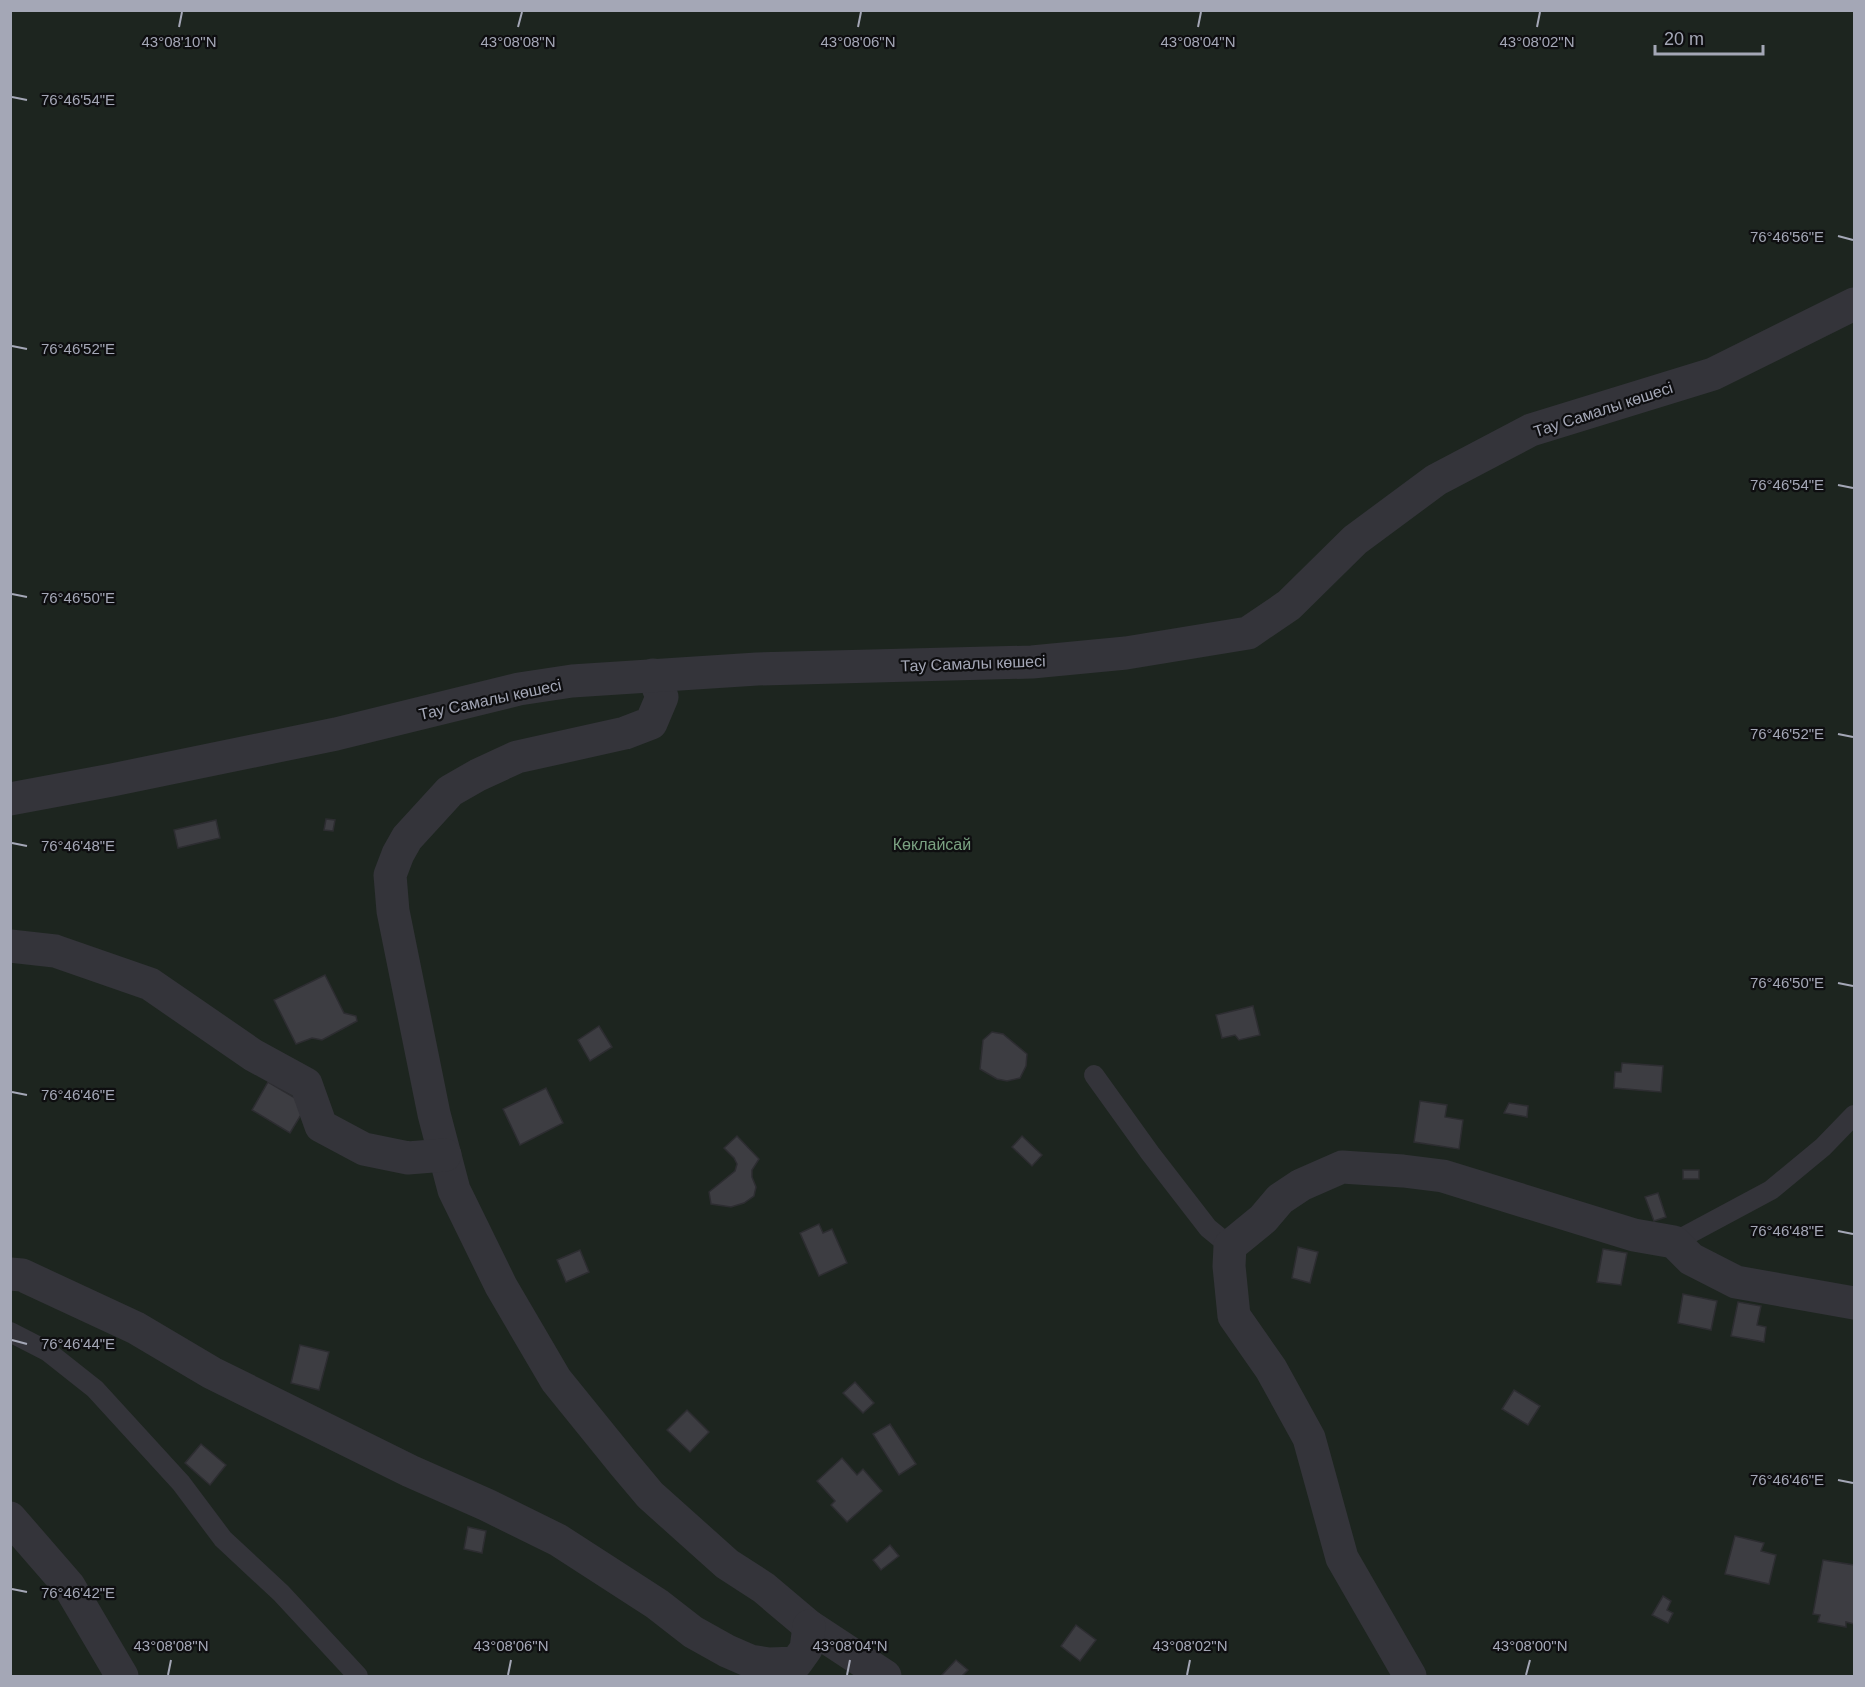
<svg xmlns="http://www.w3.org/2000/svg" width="1865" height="1687" viewBox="0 0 1865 1687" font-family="Arial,sans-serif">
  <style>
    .green { fill: #1d251f }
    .building { fill: #3d3d42; stroke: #2d2d31; stroke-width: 1.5 }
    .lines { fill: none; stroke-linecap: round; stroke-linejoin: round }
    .service { stroke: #34343a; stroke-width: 20 }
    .minor { stroke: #34343a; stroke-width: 33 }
    .tertiary { stroke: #34343a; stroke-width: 33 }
    .ticks { fill: none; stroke: #a4a7b6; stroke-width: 2 }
    .labels { text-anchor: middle; stroke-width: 4.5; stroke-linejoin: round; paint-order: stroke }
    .street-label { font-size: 16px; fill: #a4a7b6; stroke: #0e0e10 }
    .park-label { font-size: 16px; fill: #7aa181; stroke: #0e0e10 }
    .ticks-label { font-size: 15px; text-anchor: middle; fill: #a4a7b6; stroke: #0e0e10; stroke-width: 4.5; stroke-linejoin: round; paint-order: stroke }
  </style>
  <rect width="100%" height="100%" fill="#131315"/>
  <rect class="green" x="11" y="11" width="1843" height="1665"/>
  <g class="building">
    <path d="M 326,819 L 335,820 L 333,831 L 324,830 Z"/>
    <path d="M 216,820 L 220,838 L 178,848 L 174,830 Z"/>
    <path d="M 325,975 L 344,1013 L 356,1016 L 357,1021 L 322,1040 L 312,1038 L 296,1044 L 274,1000 Z"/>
    <path d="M 1253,1006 L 1260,1035 L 1239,1040 L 1235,1035 L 1222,1038 L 1216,1015 Z"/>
    <path d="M 599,1026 L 612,1047 L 590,1061 L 578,1040 Z"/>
    <path d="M 992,1032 L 1003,1034 L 1027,1054 L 1026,1066 L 1020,1078 L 1007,1081 L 997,1079 L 980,1069 L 983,1040 Z"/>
    <path d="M 1622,1063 L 1663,1066 L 1661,1092 L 1614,1088 L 1615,1072 L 1621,1072 Z"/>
    <path d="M 268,1082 L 307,1105 L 290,1133 L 252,1110 Z"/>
    <path d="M 546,1088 L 563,1123 L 520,1145 L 503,1109 Z"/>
    <path d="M 1420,1101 L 1447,1105 L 1445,1117 L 1463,1120 L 1459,1149 L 1414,1142 Z"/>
    <path d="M 1509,1103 L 1528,1106 L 1527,1117 L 1504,1113 Z"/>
    <path d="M 737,1136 L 759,1159 L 752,1170 L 752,1177 L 756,1187 L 754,1196 L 744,1203 L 731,1207 L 711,1204 L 709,1192 L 735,1171 L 737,1164 L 734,1158 L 724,1148 Z"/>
    <path d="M 1022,1136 L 1042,1155 L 1032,1166 L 1012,1147 Z"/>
    <rect x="1683" y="1170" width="16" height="9"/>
    <path d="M 1658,1193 L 1666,1217 L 1654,1221 L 1645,1197 Z"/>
    <path d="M 819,1224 L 823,1233 L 832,1229 L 847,1263 L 819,1276 L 800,1233 Z"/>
    <path d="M 1298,1247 L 1318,1252 L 1310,1283 L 1292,1278 Z"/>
    <path d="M 1603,1249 L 1627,1253 L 1621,1285 L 1597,1282 Z"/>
    <path d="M 580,1250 L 589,1272 L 566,1282 L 557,1260 Z"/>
    <path d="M 1683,1294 L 1717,1301 L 1711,1330 L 1678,1323 Z"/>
    <path d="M 1738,1302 L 1761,1306 L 1757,1325 L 1766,1327 L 1764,1342 L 1731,1336 Z"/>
    <path d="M 300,1345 L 329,1352 L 319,1390 L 291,1383 Z"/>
    <path d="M 855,1382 L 874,1403 L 863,1413 L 843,1393 Z"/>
    <path d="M 1514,1390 L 1540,1406 L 1528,1425 L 1502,1409 Z"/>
    <path d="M 687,1410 L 709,1432 L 690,1452 L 667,1430 Z"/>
    <path d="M 890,1424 L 916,1464 L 899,1475 L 873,1434 Z"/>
    <path d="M 201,1444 L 226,1465 L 210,1485 L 185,1463 Z"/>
    <path d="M 842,1458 L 857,1475 L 863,1469 L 882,1491 L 847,1522 L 831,1505 L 835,1501 L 817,1481 Z"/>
    <path d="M 468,1527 L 486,1531 L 482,1553 L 464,1549 Z"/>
    <path d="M 1735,1536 L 1764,1543 L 1761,1551 L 1776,1555 L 1769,1584 L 1725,1574 Z"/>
    <path d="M 890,1545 L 899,1556 L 881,1570 L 873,1560 Z"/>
    <path d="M 1823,1560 L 1854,1565 L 1854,1624 L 1846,1622 L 1846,1627 L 1818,1622 L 1820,1615 L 1813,1614 Z"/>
    <path d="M 1663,1596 L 1671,1601 L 1667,1610 L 1673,1613 L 1668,1623 L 1652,1615 Z"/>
    <path d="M 1076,1625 L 1096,1640 L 1080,1661 L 1061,1646 Z"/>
    <path d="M 956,1660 L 968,1670 L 962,1676 L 941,1676 Z"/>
  </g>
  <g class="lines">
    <g class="service">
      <path d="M 1094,1075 L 1150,1153 L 1208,1228 L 1230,1246"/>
      <path d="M 1674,1242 L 1771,1190 L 1823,1147 L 1854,1115"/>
      <path d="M 10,1332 L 47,1351 L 95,1389 L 181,1483 L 223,1539 L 281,1593 L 358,1676"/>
    </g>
    <g class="minor">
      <path d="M 653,675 L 662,697 L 651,723 L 625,733 L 517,757 L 478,775 L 450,791 L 407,838 L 398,854 L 390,875 L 393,911 L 434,1114 L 454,1190 L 501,1286 L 556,1380 L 624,1464 L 650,1495 L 727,1564 L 764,1588 L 809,1626 L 885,1676"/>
      <path d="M 10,946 L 55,951 L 150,984 L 253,1055 L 306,1084 L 321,1126 L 364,1149 L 408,1158 L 445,1155"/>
      <path d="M 10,1274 L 22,1275 L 136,1328 L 212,1373 L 410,1471 L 487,1505 L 558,1540 L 657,1604 L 693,1632 L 727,1651 L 750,1661 L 769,1664 L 796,1663 L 806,1649 L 809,1626"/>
      <path d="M 10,1518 L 69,1586 L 122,1676"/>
      <path d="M 1410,1676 L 1342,1558 L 1309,1438 L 1271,1369 L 1234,1316 L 1229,1266 L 1230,1246 L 1263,1219 L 1280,1199 L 1301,1185 L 1342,1167 L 1403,1171 L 1443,1176 L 1634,1235 L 1674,1242 L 1691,1259 L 1736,1282 L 1854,1303"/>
    </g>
    <path class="tertiary" d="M 10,799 L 112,780 L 336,734 L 519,689 L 572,681 L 757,669 L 1032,662 L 1126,653 L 1248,633 L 1289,605 L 1355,540 L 1436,480 L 1531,430 L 1713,374 L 1854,304"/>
  </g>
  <path class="ticks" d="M 179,27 L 182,12M 518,27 L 522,12M 858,27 L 861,12M 1198,27 L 1201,12M 1537,27 L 1540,12M 12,97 L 27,100M 1838,236 L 1853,240M 12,346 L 27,349M 1838,485 L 1853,488M 12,594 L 27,597M 1838,734 L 1853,737M 12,843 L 27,846M 1838,983 L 1853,986M 12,1092 L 27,1095M 1838,1231 L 1853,1234M 12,1340 L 27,1344M 1838,1480 L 1853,1483M 12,1589 L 27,1592M 168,1675 L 171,1660M 508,1675 L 511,1660M 847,1675 L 850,1660M 1187,1675 L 1190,1660M 1526,1675 L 1530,1660"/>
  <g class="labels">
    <g class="street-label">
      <text transform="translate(1603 409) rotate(-18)" y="6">Тау Самалы көшесі</text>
      <text transform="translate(973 663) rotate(-2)" y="6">Тау Самалы көшесі</text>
      <text transform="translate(490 699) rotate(-12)" y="6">Тау Самалы көшесі</text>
    </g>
    <g class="park-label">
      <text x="932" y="850">Көклайсай</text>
    </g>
  </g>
  <g class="ticks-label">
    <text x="179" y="47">43°08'10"N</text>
    <text x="518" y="47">43°08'08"N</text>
    <text x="858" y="47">43°08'06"N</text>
    <text x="1198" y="47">43°08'04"N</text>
    <text x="1537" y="47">43°08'02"N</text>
    <text x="78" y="105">76°46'54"E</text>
    <text x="1787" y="242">76°46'56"E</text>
    <text x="78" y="354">76°46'52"E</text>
    <text x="1787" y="490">76°46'54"E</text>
    <text x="78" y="603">76°46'50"E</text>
    <text x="1787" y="739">76°46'52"E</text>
    <text x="78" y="851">76°46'48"E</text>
    <text x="1787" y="988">76°46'50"E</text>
    <text x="78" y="1100">76°46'46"E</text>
    <text x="1787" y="1236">76°46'48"E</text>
    <text x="78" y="1349">76°46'44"E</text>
    <text x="1787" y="1485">76°46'46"E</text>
    <text x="78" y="1598">76°46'42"E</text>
    <text x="171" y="1651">43°08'08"N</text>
    <text x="511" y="1651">43°08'06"N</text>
    <text x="850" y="1651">43°08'04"N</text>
    <text x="1190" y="1651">43°08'02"N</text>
    <text x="1530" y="1651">43°08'00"N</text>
  </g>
  <rect width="1865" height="1687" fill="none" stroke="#a4a7b6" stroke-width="24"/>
  <path d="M1655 45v9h108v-9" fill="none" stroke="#a4a7b6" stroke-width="3"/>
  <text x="1664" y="45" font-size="18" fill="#a4a7b6" stroke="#0e0e10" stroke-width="4.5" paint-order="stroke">20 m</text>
</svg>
